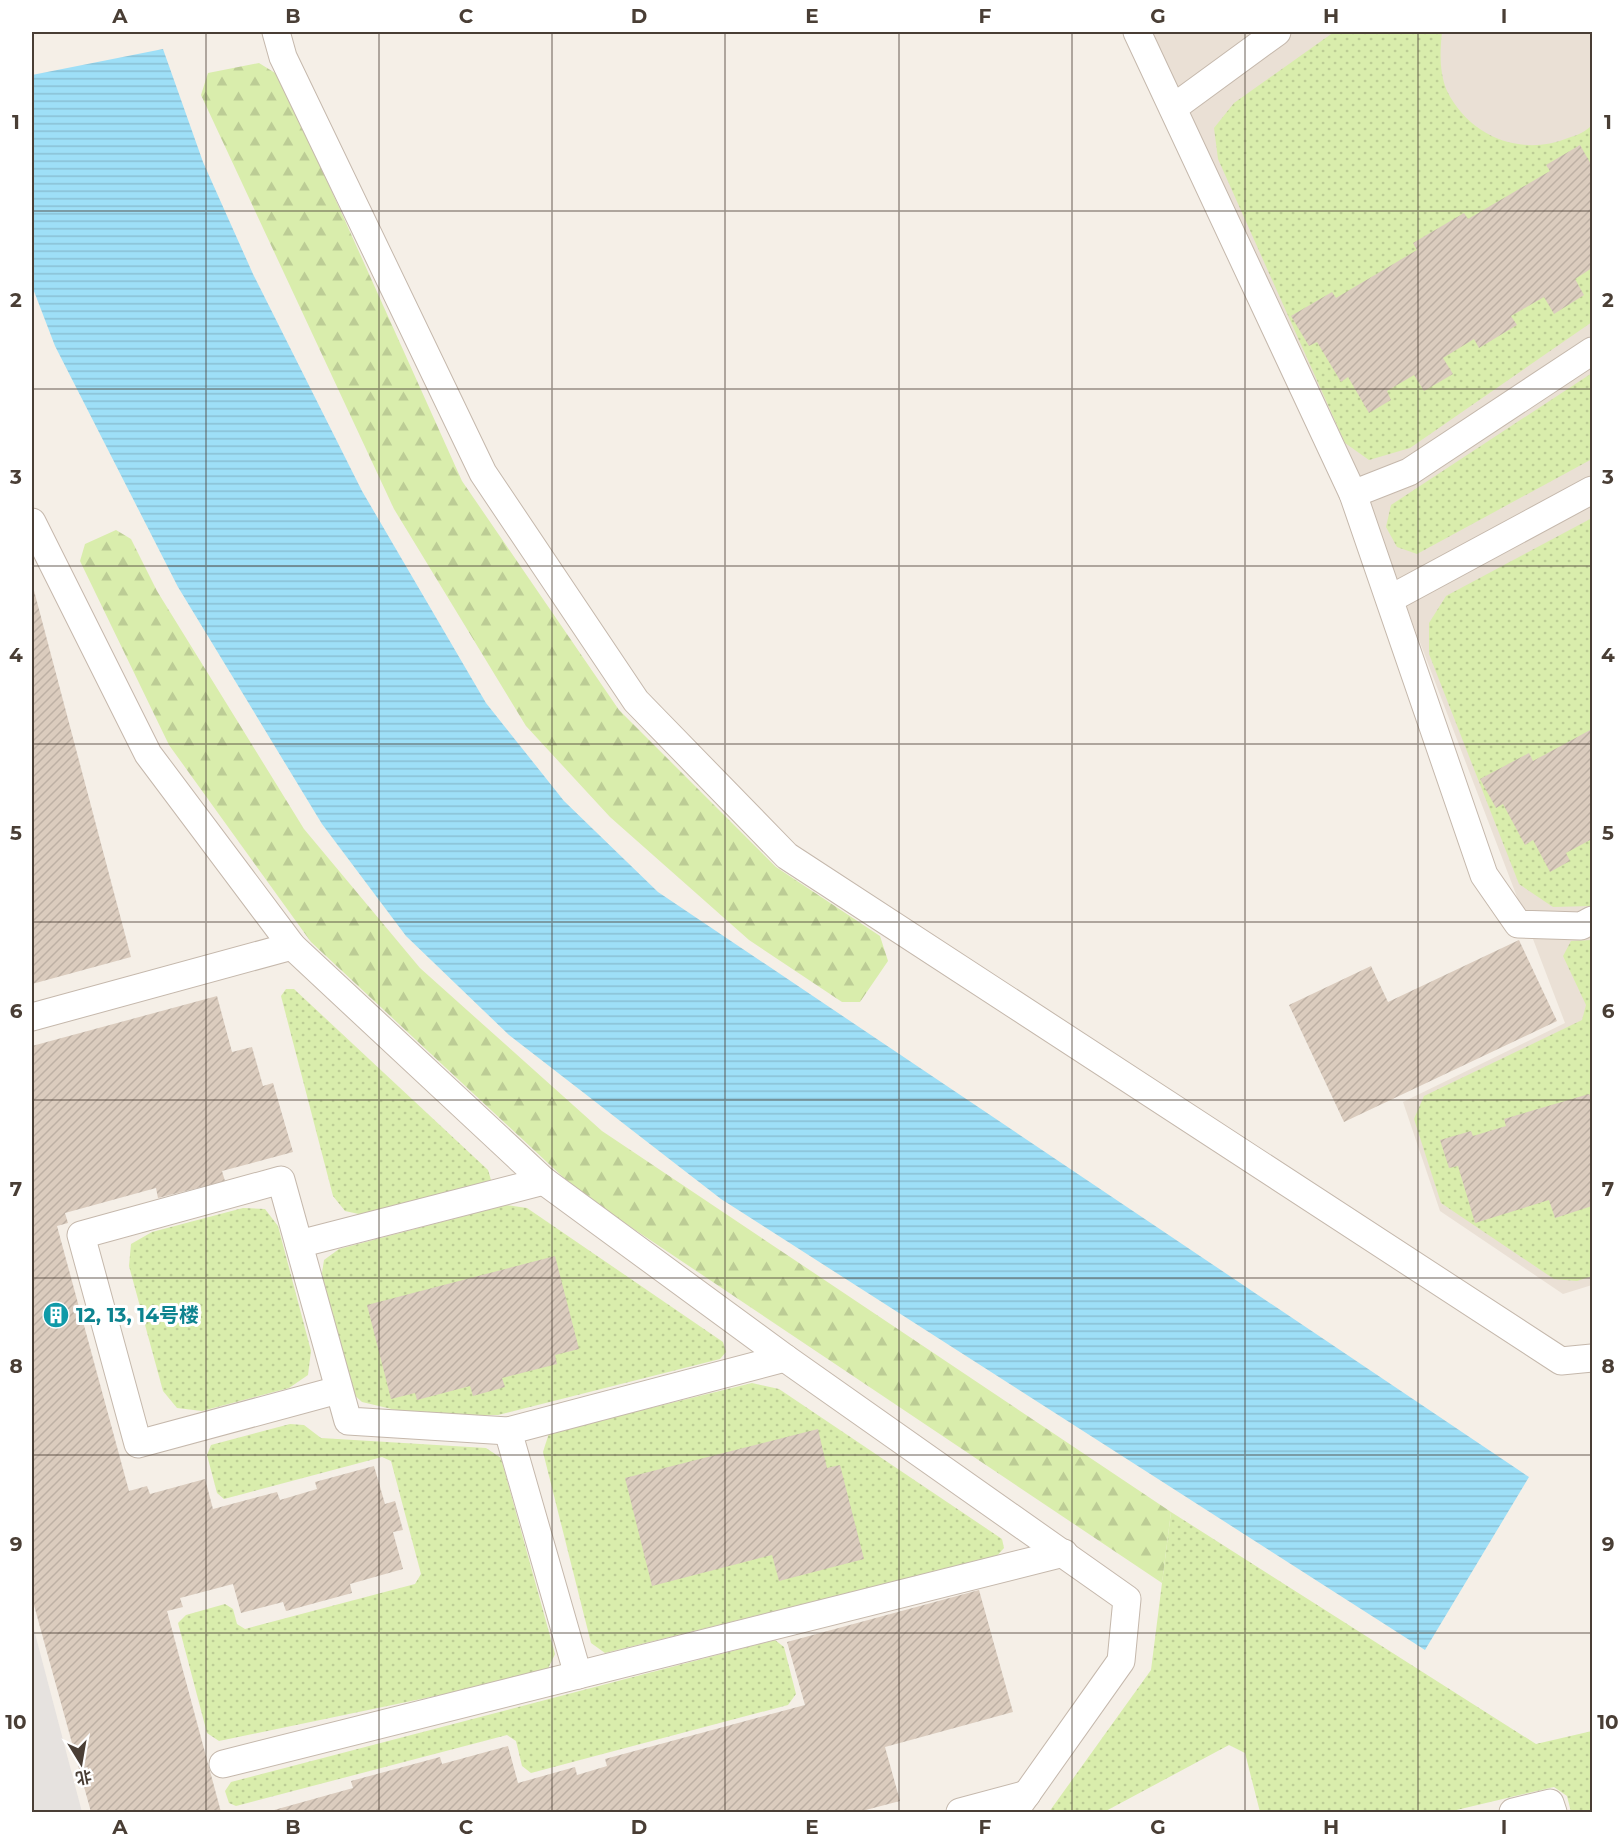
<svg xmlns="http://www.w3.org/2000/svg" width="1624" height="1844" viewBox="0 0 1624 1844" font-family="Montserrat,'Noto Sans SC',sans-serif">
  <style>
    .residential { fill: #eae0d5 }
    .grass { fill: url(#grass-dots) }
    .forest { fill: url(#forest-firs) }
    .parking { fill: #e6e2df }
    .water { fill: url(#water-rules) }
    .building { fill: url(#building-hatch) }
    .lines { fill: none; stroke-linecap: round; stroke-linejoin: round }
    .service-casing { stroke: #c5b8ac; stroke-width: 29 }
    .service { stroke: #fff; stroke-width: 27 }
    .grid { fill: none; stroke: #493e35; stroke-width: 1.5; stroke-opacity: 0.55 }
    .labels { text-anchor: middle; stroke-width: 6; stroke-linejoin: round; paint-order: stroke }
    .culture-label { font-size: 20px; font-weight: bold; fill: #0d838f; stroke: #fff; text-anchor: start }
    .neatline { fill: none; stroke: #493e35; stroke-width: 2 }
    .grid-label { font-size: 20px; text-anchor: middle; font-weight: bold; fill: #493e35 }
  </style>
  <defs>
    <pattern id="grass-dots" width="8" height="8" patternUnits="userSpaceOnUse" patternTransform="scale(1.5)"><rect width="8" height="8" fill="#d9edac"/><path d="M2 2h.1M6 6h.1" fill="none" stroke="#bccc95" stroke-width="1.8" stroke-linecap="round"/></pattern>
    <pattern id="forest-firs" width="22" height="20" patternUnits="userSpaceOnUse" patternTransform="scale(1.5)"><rect width="22" height="20" fill="#d9edac"/><path d="M5 1l3.5 6h-7zM16 11l3.5 6h-7z" fill="#bccc95"/></pattern>
    <pattern id="water-rules" width="6" height="5" patternUnits="userSpaceOnUse" patternTransform="scale(1.5)"><rect width="6" height="5" fill="#9edff7"/><path d="M0 2.5h6" fill="none" stroke="#8ac0d4"/></pattern>
    <pattern id="building-hatch" width="6" height="6" patternUnits="userSpaceOnUse" patternTransform="scale(1.5)"><rect width="6" height="6" fill="#dbccbe"/><path d="M-1 1l2-2M0 6l6-6M5 7l2-2" fill="none" stroke="#bdb0a4"/></pattern>
  </defs>
  <rect width="100%" height="100%" fill="#f5efe7"/>
  <path class="residential" d="M 1147,32 L 1592,32 L 1592,1285 L 1563,1294 L 1440,1211 L 1403,1102 L 1565,1023 L 1365,498 Z"/>
  <g class="grass">
    <path d="M 1334,32 L 1442,32 C 1440,51 1439,72 1447,91 C 1470,137 1521,157 1568,138 C 1578,135 1585,132 1592,125 L 1592,322 L 1410,448 L 1369,460 L 1345,443 L 1218,159 L 1214,128 L 1234,103 Z"/>
    <path d="M 1592,373 L 1592,459 L 1417,554 L 1397,547 L 1386,527 L 1391,505 Z"/>
    <path d="M 1592,518 L 1592,906 L 1553,907 L 1519,884 L 1429,654 L 1429,623 L 1446,596 Z"/>
    <path d="M 1592,940 L 1592,1276 L 1577,1281 L 1554,1279 L 1441,1203 L 1414,1119 L 1424,1096 L 1582,1020 L 1586,1005 L 1563,956 L 1571,941 Z"/>
    <path d="M 286,989 L 294,989 L 488,1170 L 491,1180 L 483,1187 L 368,1216 L 345,1211 L 333,1196 L 281,996 Z"/>
    <path d="M 506,1205 L 527,1208 L 723,1342 L 726,1352 L 720,1359 L 498,1415 L 417,1415 L 362,1402 L 351,1392 L 321,1280 L 324,1260 L 339,1249 Z"/>
    <path d="M 243,1208 L 265,1209 L 278,1226 L 311,1351 L 308,1375 L 289,1388 L 202,1411 L 177,1408 L 163,1391 L 129,1266 L 131,1244 L 152,1232 Z"/>
    <path d="M 752,1383 L 779,1389 L 1002,1539 L 1004,1548 L 997,1556 L 605,1653 L 591,1643 L 543,1452 L 549,1433 Z"/>
    <path d="M 290,1424 L 304,1425 L 321,1438 L 486,1448 L 501,1458 L 555,1654 L 546,1673 L 219,1741 L 207,1733 L 178,1623 L 186,1615 L 225,1604 L 233,1609 L 237,1624 L 245,1629 L 415,1584 L 421,1574 L 391,1461 L 382,1457 L 224,1499 L 217,1493 L 207,1455 L 211,1445 Z"/>
    <path d="M 1171,1512 L 1536,1744 L 1592,1731 L 1592,1812 L 1571,1812 L 1567,1796 L 1554,1787 L 1448,1812 L 1260,1812 L 1245,1753 L 1229,1745 L 1104,1812 L 1049,1812 L 1151,1670 Z"/>
    <path d="M 775,1640 L 784,1647 L 796,1694 L 788,1705 L 531,1773 L 522,1766 L 516,1741 L 507,1735 L 236,1806 L 229,1803 L 225,1791 L 231,1782 Z"/>
  </g>
  <g class="forest">
    <path d="M 259,63 L 280,76 L 462,481 L 619,710 L 776,867 L 880,936 L 888,961 L 860,1002 L 842,1002 L 749,940 L 610,817 L 526,726 L 394,509 L 201,95 L 208,73 Z"/>
    <path d="M 116,530 L 131,539 L 157,591 L 304,829 L 420,968 L 602,1131 L 1171,1512 L 1162,1583 L 580,1193 L 311,942 L 169,745 L 80,561 L 85,544 Z"/>
  </g>
  <path class="parking" d="M 32,1622 L 82,1812 L 32,1812 Z"/>
  <path class="water" d="M 163,49 L 203,162 L 253,274 L 362,491 L 486,703 L 564,801 L 658,892 L 1529,1477 L 1425,1650 L 721,1199 L 509,1035 L 406,936 L 322,824 L 178,587 L 55,346 L 32,286 L 32,75 Z"/>
  <g class="building">
    <path d="M 1580,145 L 1592,166 L 1592,268 L 1575,279 L 1584,295 L 1554,314 L 1544,297 L 1511,316 L 1517,325 L 1479,348 L 1474,339 L 1443,358 L 1453,374 L 1424,391 L 1414,375 L 1387,391 L 1391,400 L 1369,413 L 1348,377 L 1341,382 L 1317,342 L 1309,346 L 1291,316 L 1332,292 L 1336,298 L 1417,250 L 1413,243 L 1464,213 L 1468,219 L 1550,171 L 1546,165 Z"/>
    <path d="M 32,583 L 131,957 L 32,984 Z"/>
    <path d="M 1592,729 L 1592,839 L 1566,853 L 1570,861 L 1550,872 L 1533,840 L 1525,845 L 1503,804 L 1496,808 L 1480,779 L 1529,753 L 1533,761 Z"/>
    <path d="M 1519,940 L 1557,1021 L 1344,1122 L 1289,1005 L 1371,966 L 1388,1002 Z"/>
    <path d="M 217,996 L 232,1052 L 252,1047 L 263,1086 L 273,1083 L 293,1152 L 222,1171 L 225,1181 L 158,1198 L 156,1188 L 65,1213 L 68,1223 L 57,1226 L 129,1491 L 147,1486 L 150,1494 L 205,1479 L 213,1509 L 277,1492 L 280,1500 L 317,1489 L 315,1482 L 374,1466 L 385,1504 L 395,1501 L 403,1530 L 393,1532 L 403,1569 L 350,1584 L 352,1593 L 286,1611 L 283,1602 L 241,1613 L 233,1584 L 180,1598 L 183,1607 L 167,1611 L 221,1812 L 91,1812 L 32,1598 L 32,1046 Z"/>
    <path d="M 1589,1094 L 1592,1099 L 1592,1206 L 1555,1218 L 1549,1200 L 1475,1223 L 1458,1166 L 1449,1168 L 1440,1140 L 1471,1131 L 1473,1136 L 1506,1126 L 1504,1119 Z"/>
    <path d="M 555,1256 L 579,1349 L 555,1355 L 557,1364 L 502,1378 L 505,1387 L 473,1396 L 470,1386 L 417,1400 L 415,1393 L 391,1399 L 367,1305 Z"/>
    <path d="M 818,1429 L 827,1468 L 840,1465 L 864,1559 L 779,1581 L 772,1555 L 652,1586 L 625,1478 Z"/>
    <path d="M 979,1590 L 1013,1712 L 885,1747 L 900,1801 L 858,1812 L 267,1812 L 353,1788 L 351,1781 L 440,1757 L 442,1764 L 508,1746 L 518,1783 L 575,1767 L 577,1775 L 607,1766 L 605,1759 L 805,1705 L 787,1642 Z"/>
  </g>
  <g class="lines">
    <defs>
      <g id="service">
        <path d="M 276,32 L 283,57 L 483,473 L 636,701 L 787,856 L 1561,1361 L 1592,1358"/>
        <path d="M 1137,32 L 1353,494 L 1484,875 L 1518,924 L 1581,926 L 1592,920"/>
        <path d="M 1173,108 L 1277,32"/>
        <path d="M 1353,494 L 1409,472 L 1592,351"/>
        <path d="M 32,522 L 148,754 L 292,946 L 544,1181 L 785,1358 L 1127,1599 L 1121,1661 L 1014,1812"/>
        <path d="M 1390,599 L 1592,490"/>
        <path d="M 32,1017 L 292,946"/>
        <path d="M 299,1244 L 544,1181"/>
        <path d="M 338,1390 L 138,1444 L 81,1235 L 281,1180 L 348,1421 L 508,1431 L 785,1358"/>
        <path d="M 508,1431 L 578,1675"/>
        <path d="M 223,1764 L 1064,1553"/>
        <path d="M 960,1812 L 1027,1794"/>
        <path d="M 1513,1812 L 1550,1803 L 1553,1812"/>
      </g>
    </defs>
    <use href="#service" class="service-casing"/>
    <use href="#service" class="service"/>
  </g>
  <path class="grid" d="M 206,32 L 206,1812M 379,32 L 379,1812M 552,32 L 552,1812M 725,32 L 725,1812M 899,32 L 899,1812M 1072,32 L 1072,1812M 1245,32 L 1245,1812M 1418,32 L 1418,1812M 32,211 L 1592,211M 32,389 L 1592,389M 32,566 L 1592,566M 32,744 L 1592,744M 32,922 L 1592,922M 32,1100 L 1592,1100M 32,1278 L 1592,1278M 32,1455 L 1592,1455M 32,1633 L 1592,1633"/>
  <defs>
    <symbol id="building-disc" viewBox="-11 -11 22 22"><circle r="9.5" fill="#0f9aa8" stroke="#fff"/><path d="M-4-6H4V6H1V3H-1V6H-4ZM-2.5-4.3h1.7v1.8h-1.7ZM.8-4.3h1.7v1.8H.8ZM-2.5-1h1.7V.8h-1.7ZM.8-1h1.7V.8H.8Z" fill="#fff"/></symbol>
  </defs>
  <g fill-rule="evenodd">
    <use href="#building-disc" x="41" y="1300" width="30" height="30"/>
  </g>
  <g class="labels">
    <g class="culture-label">
      <text x="76" y="1322">12, 13, 14号楼</text>
    </g>
  </g>
  <rect width="1624" height="1844" fill="none" stroke="#ffffff" stroke-width="66"/>
  <g transform="translate(81 1763) rotate(169)" stroke="#ffffff" stroke-width="4.5" paint-order="stroke">
  <path d="M0-4.5L10 22L0 15L-10 22Z" fill="#493e35"/>
  <text y="-9" font-size="16" font-weight="bold" text-anchor="middle" fill="#493e35">北</text>
  </g>
  <rect x="33" y="33" width="1558" height="1778" class="neatline"/>
  <g class="grid-label">
    <text x="120" y="23">A</text>
    <text x="293" y="23">B</text>
    <text x="466" y="23">C</text>
    <text x="639" y="23">D</text>
    <text x="812" y="23">E</text>
    <text x="985" y="23">F</text>
    <text x="1158" y="23">G</text>
    <text x="1331" y="23">H</text>
    <text x="1504" y="23">I</text>
    <text x="16" y="129">1</text>
    <text x="1608" y="129">1</text>
    <text x="16" y="307">2</text>
    <text x="1608" y="307">2</text>
    <text x="16" y="484">3</text>
    <text x="1608" y="484">3</text>
    <text x="16" y="662">4</text>
    <text x="1608" y="662">4</text>
    <text x="16" y="840">5</text>
    <text x="1608" y="840">5</text>
    <text x="16" y="1018">6</text>
    <text x="1608" y="1018">6</text>
    <text x="16" y="1196">7</text>
    <text x="1608" y="1196">7</text>
    <text x="16" y="1373">8</text>
    <text x="1608" y="1373">8</text>
    <text x="16" y="1551">9</text>
    <text x="1608" y="1551">9</text>
    <text x="16" y="1729">10</text>
    <text x="1608" y="1729">10</text>
    <text x="120" y="1834">A</text>
    <text x="293" y="1834">B</text>
    <text x="466" y="1834">C</text>
    <text x="639" y="1834">D</text>
    <text x="812" y="1834">E</text>
    <text x="985" y="1834">F</text>
    <text x="1158" y="1834">G</text>
    <text x="1331" y="1834">H</text>
    <text x="1504" y="1834">I</text>
  </g>
</svg>
